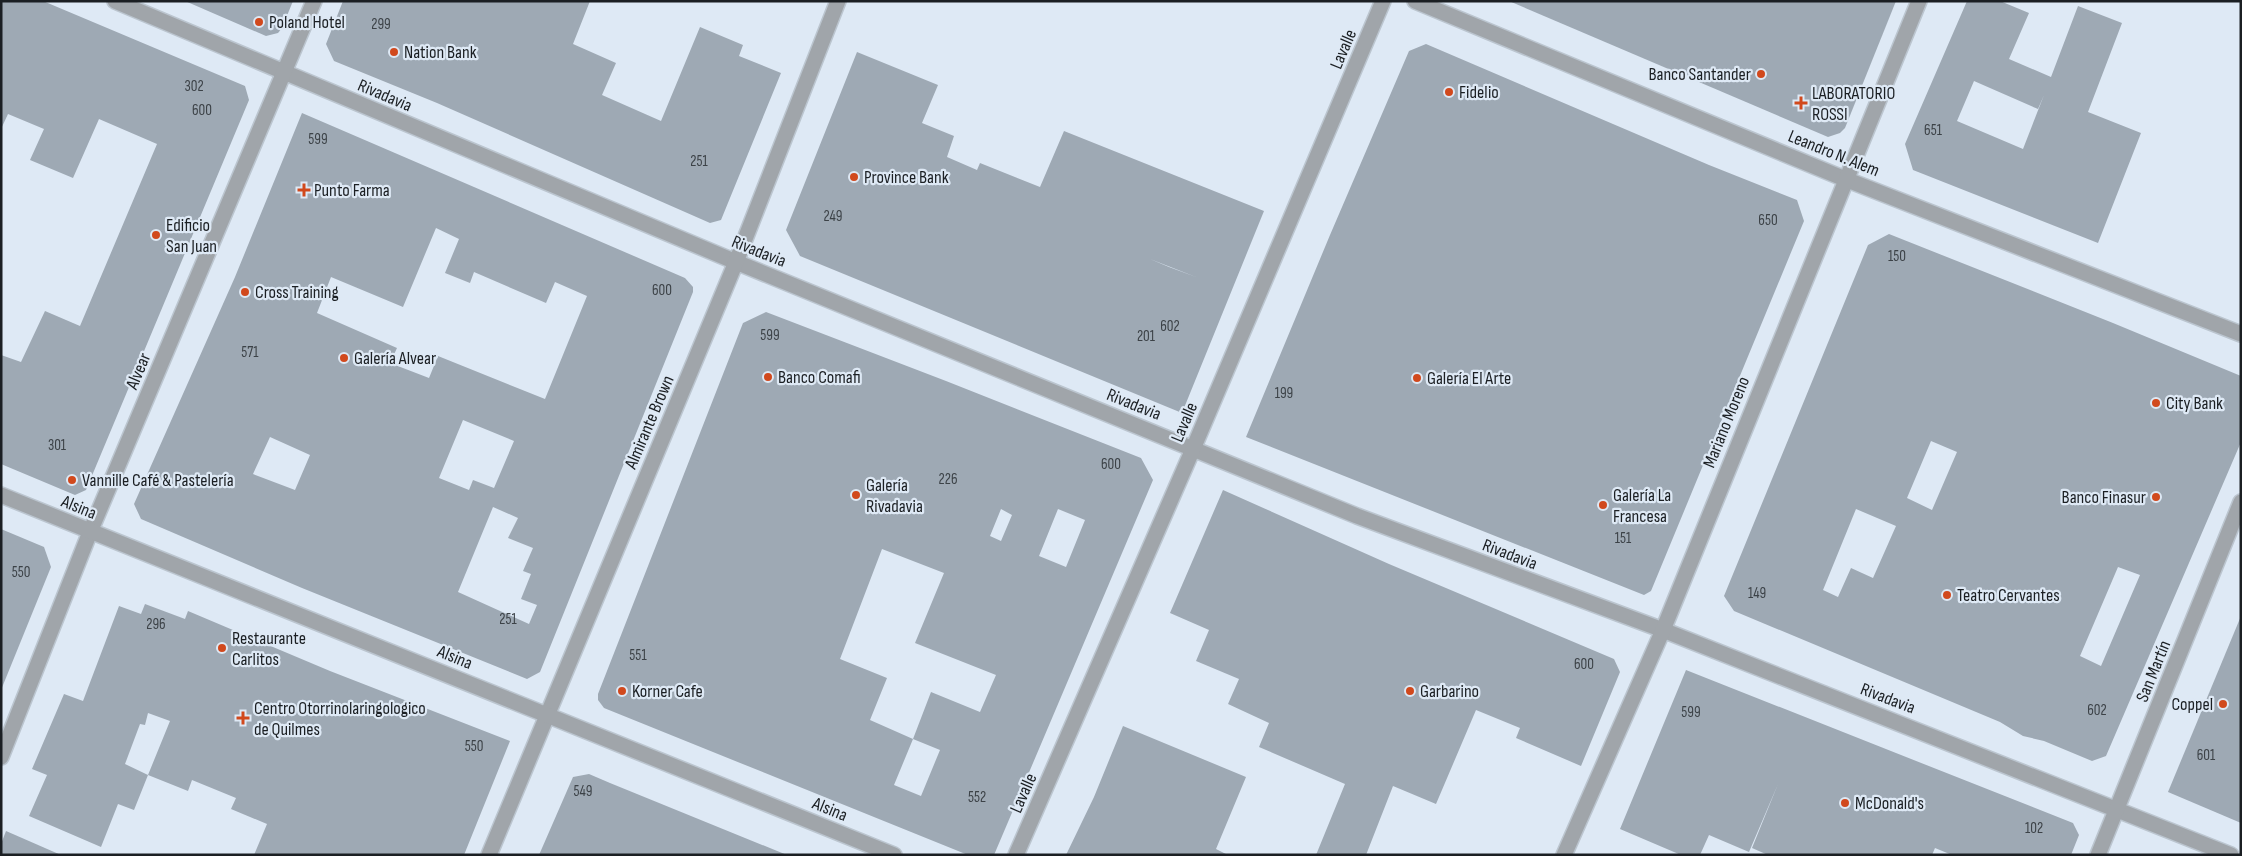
<svg xmlns="http://www.w3.org/2000/svg" width="2242" height="856" viewBox="0 0 2242 856" font-family="'Sofia Sans Condensed',sans-serif">
  <style>
    .building { fill: #9ea9b4; fill-rule: evenodd }
    .lines { fill: none; stroke-linecap: round; stroke-linejoin: round }
    .pedestrian-casing { stroke: #bbc5cf; stroke-width: 18 }
    .minor-casing { stroke: #bbc5cf; stroke-width: 18 }
    .tertiary-casing { stroke: #bbc5cf; stroke-width: 18 }
    .pedestrian { stroke: #a0a5aa; stroke-width: 15 }
    .minor { stroke: #a0a5aa; stroke-width: 15 }
    .tertiary { stroke: #a0a5aa; stroke-width: 15 }
    .poi-dot { fill: #d1491d; stroke: #dee9f5; stroke-width: 2 }
    .labels { text-anchor: middle; stroke-width: 4.5; stroke-linejoin: round; paint-order: stroke }
    .number-label { font-size: 15px; fill: #3c4247 }
    .poi-label { font-size: 18px; fill: #1b1f23; stroke: #dee9f5; text-anchor: start }
    .street-label { font-size: 18px; fill: #1b1f23; stroke: #dee9f5 }
  </style>
  <rect width="100%" height="100%" fill="#dee9f5"/>
  <g class="building">
    <path d="M 1,1 L 43,1 L 245,86 L 249,100 L 86,490 L 75,495 L 1,464 L 1,355 L 21,362 L 45,311 L 80,326 L 157,144 L 99,119 L 73,178 L 30,160 L 44,129 L 8,114 L 1,129 Z"/>
    <path d="M 185,1 L 293,1 L 282,28 L 278,33 L 266,36 Z"/>
    <path d="M 343,1 L 590,1 L 573,44 L 616,63 L 602,95 L 661,121 L 700,27 L 743,45 L 739,56 L 781,73 L 721,220 L 710,223 L 437,103 L 334,61 L 326,44 Z"/>
    <path d="M 1509,1 L 1896,1 L 1845,128 L 1840,133 L 1828,137 Z"/>
    <path d="M 1967,1 L 2000,1 L 2029,13 L 2009,59 L 2051,77 L 2078,6 L 2122,23 L 2088,112 L 2141,133 L 2098,243 L 1913,170 L 1905,144 ZM 1974,81 L 2038,109 L 2044,95 L 2023,149 L 1957,121 Z"/>
    <path d="M 1426,44 L 1709,165 L 1797,200 L 1804,221 L 1651,591 L 1644,595 L 1246,437 L 1330,235 L 1409,51 Z"/>
    <path d="M 857,52 L 938,85 L 922,123 L 954,136 L 947,157 L 977,170 L 980,163 L 1040,187 L 1064,131 L 1264,211 L 1182,413 L 800,256 L 786,230 ZM 1150,259 L 1196,277 L 1169,267 Z"/>
    <path d="M 302,113 L 685,278 L 693,287 L 693,292 L 540,672 L 527,679 L 302,588 L 141,519 L 134,504 L 235,277 ZM 436,228 L 459,239 L 445,273 L 470,283 L 474,272 L 546,303 L 555,282 L 587,296 L 545,399 L 438,356 L 429,378 L 390,363 L 397,348 L 317,313 L 331,277 L 403,307 ZM 463,420 L 514,441 L 494,488 L 473,480 L 469,490 L 439,478 ZM 270,437 L 310,455 L 295,490 L 253,474 ZM 493,507 L 518,518 L 508,538 L 533,548 L 523,571 L 531,574 L 521,599 L 537,605 L 529,624 L 458,592 Z"/>
    <path d="M 1889,234 L 2113,323 L 2241,376 L 2241,442 L 2106,756 L 2092,761 L 2044,741 L 2023,736 L 2000,722 L 1734,611 L 1724,596 L 1868,245 ZM 1931,441 L 1957,452 L 1932,510 L 1907,498 ZM 1856,509 L 1896,526 L 1873,578 L 1851,568 L 1838,597 L 1823,590 ZM 2118,567 L 2140,575 L 2101,666 L 2080,656 Z"/>
    <path d="M 766,312 L 946,381 L 1141,458 L 1153,480 L 994,855 L 968,855 L 604,708 L 598,700 L 598,694 L 743,323 ZM 1001,509 L 1012,515 L 1001,541 L 990,536 ZM 1058,509 L 1085,520 L 1066,567 L 1039,556 ZM 882,549 L 944,573 L 915,643 L 996,675 L 980,712 L 931,692 L 913,739 L 940,750 L 921,796 L 894,785 L 913,739 L 870,720 L 887,678 L 840,659 Z"/>
    <path d="M 1223,490 L 1389,564 L 1614,659 L 1620,672 L 1581,766 L 1516,738 L 1520,728 L 1476,710 L 1436,804 L 1393,786 L 1366,855 L 1316,855 L 1345,784 L 1259,747 L 1269,723 L 1228,704 L 1239,679 L 1196,661 L 1209,630 L 1170,613 Z"/>
    <path d="M 1,529 L 44,547 L 51,567 L 1,690 Z"/>
    <path d="M 145,604 L 185,619 L 188,611 L 330,671 L 510,741 L 464,855 L 254,855 L 267,824 L 231,809 L 236,798 L 192,780 L 188,791 L 148,775 L 170,721 L 148,713 L 145,725 L 140,724 L 125,764 L 148,775 L 134,810 L 118,804 L 101,847 L 29,816 L 47,775 L 32,769 L 64,694 L 83,701 L 119,606 L 141,614 Z"/>
    <path d="M 2241,616 L 2241,823 L 2168,792 Z"/>
    <path d="M 1686,670 L 2073,823 L 2079,835 L 2071,855 L 1952,855 L 1935,848 L 1932,855 L 1768,855 L 1752,848 L 1778,784 L 1749,852 L 1709,835 L 1700,855 L 1681,855 L 1620,829 Z"/>
    <path d="M 1123,726 L 1246,777 L 1216,849 L 1228,855 L 1066,855 L 1094,797 Z"/>
    <path d="M 589,774 L 610,783 L 787,855 L 539,855 L 573,777 Z"/>
    <path d="M 6,831 L 61,855 L 1,855 L 1,844 Z"/>
  </g>
  <g class="lines">
    <defs>
      <path id="pedestrian" d="M 115,1 L 736,262 L 1357,516 L 1663,630 L 2231,855"/>
      <g id="minor">
        <path d="M 1415,1 L 1845,179 L 2241,334"/>
        <path d="M 1,757 L 90,532 L 314,1"/>
        <path d="M 489,855 L 736,262 L 838,1"/>
        <path d="M 1016,855 L 1193,449 L 1383,1"/>
        <path d="M 1564,855 L 1663,630 L 1919,1"/>
        <path d="M 2098,855 L 2241,502"/>
      </g>
      <path id="tertiary" d="M 1,495 L 894,855"/>
    </defs>
    <use href="#pedestrian" class="pedestrian-casing"/>
    <use href="#minor" class="minor-casing"/>
    <use href="#tertiary" class="tertiary-casing"/>
    <use href="#pedestrian" class="pedestrian"/>
    <use href="#minor" class="minor"/>
    <use href="#tertiary" class="tertiary"/>
  </g>
  <g class="poi-dot">
    <circle cx="259" cy="22" r="5"/>
    <circle cx="394" cy="52" r="5"/>
    <circle cx="1761" cy="74" r="5"/>
    <circle cx="1449" cy="92" r="5"/>
    <path d="M1798.5 95.5h5v5h5v5h-5v5h-5v-5h-5v-5h5z"/>
    <circle cx="854" cy="177" r="5"/>
    <path d="M301.5 182.5h5v5h5v5h-5v5h-5v-5h-5v-5h5z"/>
    <circle cx="156" cy="235" r="5"/>
    <circle cx="245" cy="292" r="5"/>
    <circle cx="344" cy="358" r="5"/>
    <circle cx="768" cy="377" r="5"/>
    <circle cx="1417" cy="378" r="5"/>
    <circle cx="2156" cy="403" r="5"/>
    <circle cx="72" cy="480" r="5"/>
    <circle cx="856" cy="495" r="5"/>
    <circle cx="2156" cy="497" r="5"/>
    <circle cx="1603" cy="505" r="5"/>
    <circle cx="1947" cy="595" r="5"/>
    <circle cx="222" cy="648" r="5"/>
    <circle cx="622" cy="691" r="5"/>
    <circle cx="1410" cy="691" r="5"/>
    <circle cx="2223" cy="704" r="5"/>
    <path d="M240.5 710.5h5v5h5v5h-5v5h-5v-5h-5v-5h5z"/>
    <circle cx="1845" cy="803" r="5"/>
  </g>
  <g class="labels">
    <g class="number-label">
      <text x="381" y="29">299</text>
      <text x="194" y="91">302</text>
      <text x="202" y="115">600</text>
      <text x="1933" y="135">651</text>
      <text x="318" y="144">599</text>
      <text x="699" y="166">251</text>
      <text x="833" y="221">249</text>
      <text x="1768" y="225">650</text>
      <text x="1897" y="261">150</text>
      <text x="662" y="295">600</text>
      <text x="1170" y="331">602</text>
      <text x="770" y="340">599</text>
      <text x="1146" y="341">201</text>
      <text x="250" y="357">571</text>
      <text x="1284" y="398">199</text>
      <text x="57" y="450">301</text>
      <text x="1111" y="469">600</text>
      <text x="948" y="484">226</text>
      <text x="1623" y="543">151</text>
      <text x="21" y="577">550</text>
      <text x="1757" y="598">149</text>
      <text x="508" y="624">251</text>
      <text x="156" y="629">296</text>
      <text x="638" y="660">551</text>
      <text x="1584" y="669">600</text>
      <text x="2097" y="715">602</text>
      <text x="1691" y="717">599</text>
      <text x="474" y="751">550</text>
      <text x="2206" y="760">601</text>
      <text x="583" y="796">549</text>
      <text x="977" y="802">552</text>
      <text x="2034" y="833">102</text>
    </g>
    <g class="poi-label">
      <text x="269" y="28">Poland Hotel</text>
      <text x="404" y="58">Nation Bank</text>
      <text x="1751" y="80" text-anchor="end">Banco Santander</text>
      <text x="1459" y="98">Fidelio</text>
      <text x="1812" y="99">LABORATORIO<tspan x="1812" dy="21">ROSSI</tspan></text>
      <text x="864" y="183">Province Bank</text>
      <text x="314" y="196">Punto Farma</text>
      <text x="166" y="231">Edificio<tspan x="166" dy="21">San Juan</tspan></text>
      <text x="255" y="298">Cross Training</text>
      <text x="354" y="364">Galería Alvear</text>
      <text x="778" y="383">Banco Comafi</text>
      <text x="1427" y="384">Galería El Arte</text>
      <text x="2166" y="409">City Bank</text>
      <text x="82" y="486">Vannille Café &amp; Pastelería</text>
      <text x="866" y="491">Galería<tspan x="866" dy="21">Rivadavia</tspan></text>
      <text x="1613" y="501">Galería La<tspan x="1613" dy="21">Francesa</tspan></text>
      <text x="2146" y="503" text-anchor="end">Banco Finasur</text>
      <text x="1957" y="601">Teatro Cervantes</text>
      <text x="232" y="644">Restaurante<tspan x="232" dy="21">Carlitos</tspan></text>
      <text x="632" y="697">Korner Cafe</text>
      <text x="1420" y="697">Garbarino</text>
      <text x="2213" y="710" text-anchor="end">Coppel</text>
      <text x="254" y="714">Centro Otorrinolaringologico<tspan x="254" dy="21">de Quilmes</tspan></text>
      <text x="1855" y="809">McDonald's</text>
    </g>
    <g class="street-label">
      <text transform="translate(1343 49) rotate(-67)" y="6">Lavalle</text>
      <text transform="translate(385 95) rotate(23)" y="6">Rivadavia</text>
      <text transform="translate(1834 153) rotate(22)" y="6">Leandro N. Alem</text>
      <text transform="translate(759 251) rotate(22)" y="6">Rivadavia</text>
      <text transform="translate(138 371) rotate(-67)" y="6">Alvear</text>
      <text transform="translate(1134 404) rotate(22)" y="6">Rivadavia</text>
      <text transform="translate(649 422) rotate(-67)" y="6">Almirante Brown</text>
      <text transform="translate(1184 422) rotate(-67)" y="6">Lavalle</text>
      <text transform="translate(1726 422) rotate(-68)" y="6">Mariano Moreno</text>
      <text transform="translate(79 507) rotate(22)" y="6">Alsina</text>
      <text transform="translate(1510 554) rotate(21)" y="6">Rivadavia</text>
      <text transform="translate(455 657) rotate(22)" y="6">Alsina</text>
      <text transform="translate(2153 671) rotate(-68)" y="6">San Martín</text>
      <text transform="translate(1888 698) rotate(21)" y="6">Rivadavia</text>
      <text transform="translate(1023 793) rotate(-66)" y="6">Lavalle</text>
      <text transform="translate(830 809) rotate(22)" y="6">Alsina</text>
    </g>
  </g>
  <rect width="2242" height="856" fill="none" stroke="#1b1f23" stroke-width="5"/>
</svg>
